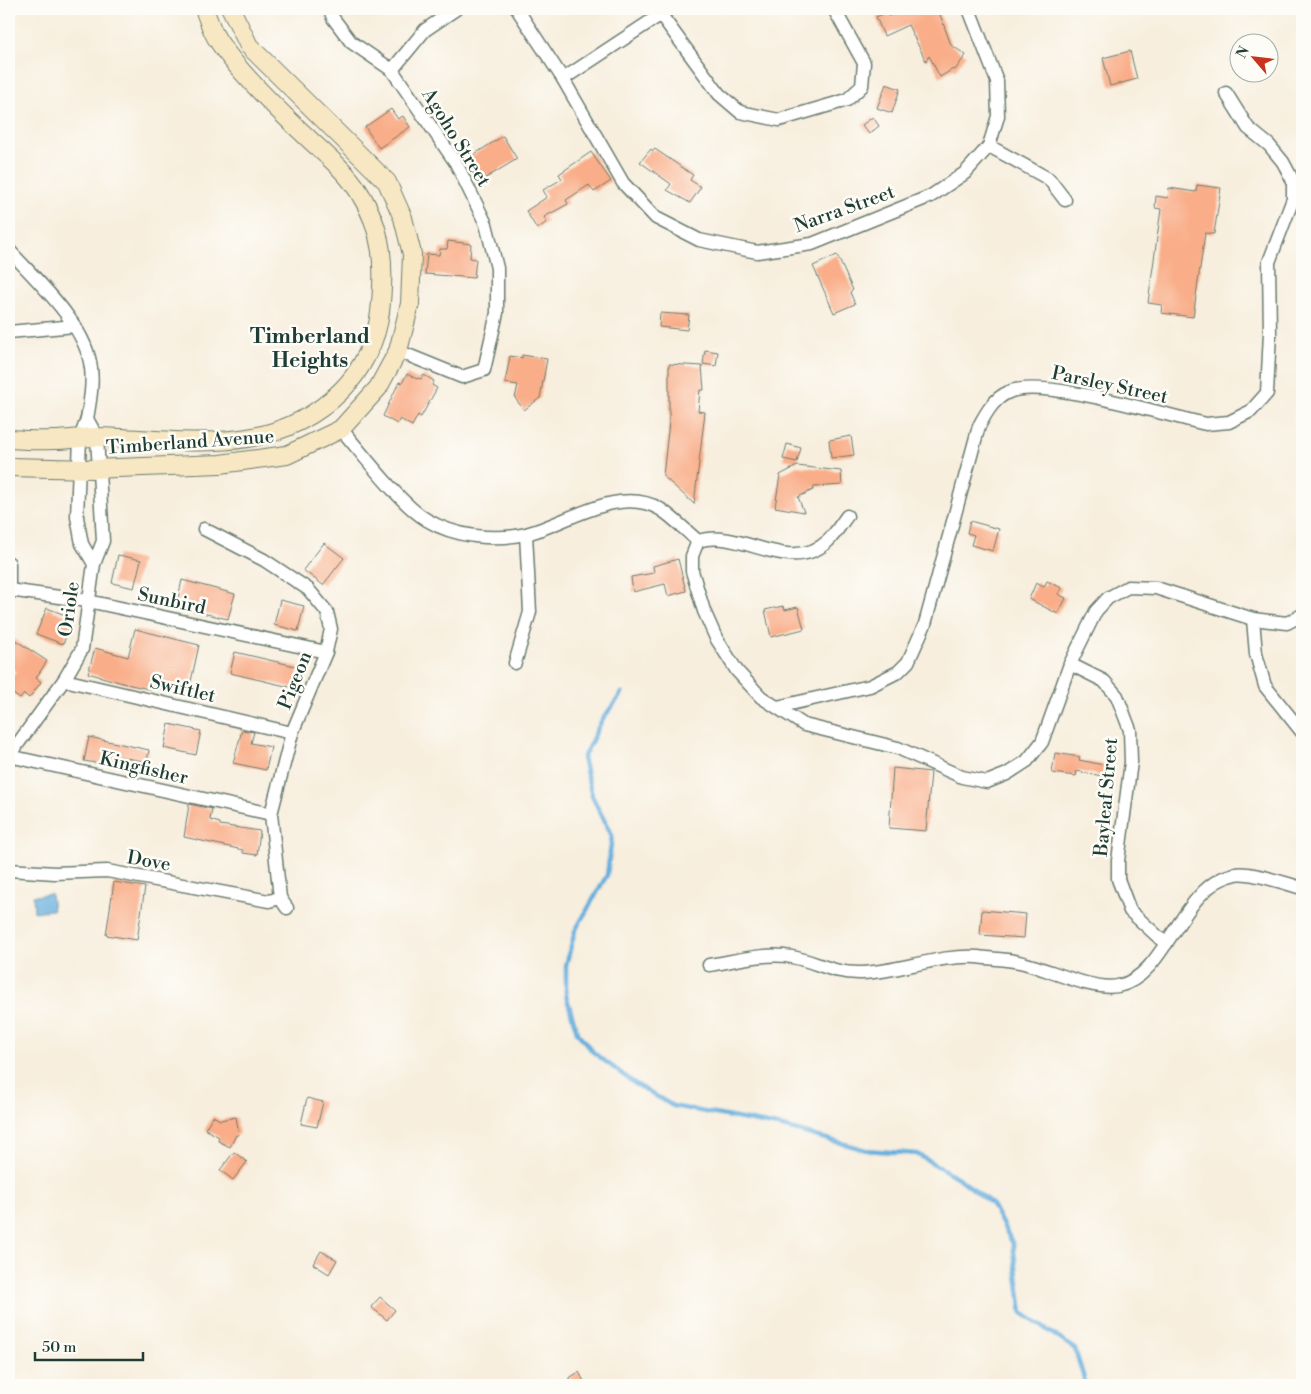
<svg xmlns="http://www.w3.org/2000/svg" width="1311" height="1394" viewBox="0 0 1311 1394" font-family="'Libre Bodoni',serif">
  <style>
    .water { fill: #66aedd; stroke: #427688 }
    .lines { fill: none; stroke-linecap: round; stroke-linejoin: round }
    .stream { stroke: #66aedd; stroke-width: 4.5 }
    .building { fill: #f9ae89 }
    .street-casing { stroke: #6b7b6f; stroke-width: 15 }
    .secondary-casing { stroke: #6b7b6f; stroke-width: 20 }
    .street { stroke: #fff; stroke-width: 12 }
    .secondary { stroke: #f7e8c3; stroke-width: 18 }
    .labels { text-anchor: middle; stroke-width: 5; stroke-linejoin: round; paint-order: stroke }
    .street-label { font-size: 19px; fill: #1f3d34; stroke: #fdfcf7 }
    .quarter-label { font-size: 21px; font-weight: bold; fill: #1f3d34; stroke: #fdfcf7 }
  </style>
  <rect width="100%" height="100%" fill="#fdfcf7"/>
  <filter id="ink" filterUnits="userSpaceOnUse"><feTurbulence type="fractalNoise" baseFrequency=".02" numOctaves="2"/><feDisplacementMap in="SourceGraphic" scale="10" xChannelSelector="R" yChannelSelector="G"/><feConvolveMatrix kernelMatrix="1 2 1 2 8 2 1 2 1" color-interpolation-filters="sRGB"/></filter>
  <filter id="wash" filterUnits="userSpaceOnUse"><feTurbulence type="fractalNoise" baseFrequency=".0096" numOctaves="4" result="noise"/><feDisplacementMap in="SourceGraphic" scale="20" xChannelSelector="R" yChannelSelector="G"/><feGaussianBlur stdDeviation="1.12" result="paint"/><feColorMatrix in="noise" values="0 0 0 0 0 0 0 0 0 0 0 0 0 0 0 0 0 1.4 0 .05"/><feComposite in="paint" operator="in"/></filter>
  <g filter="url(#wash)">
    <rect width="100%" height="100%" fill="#f7eedd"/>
    <path class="water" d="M 51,894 L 53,910 L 34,912 L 33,896 Z"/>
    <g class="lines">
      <path class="stream" d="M 622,693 L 602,720 L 583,758 L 592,796 L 612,836 L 607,875 L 575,931 L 566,965 L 566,995 L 577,1032 L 593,1052 L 634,1083 L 673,1106 L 783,1127 L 866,1150 L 917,1154 L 960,1179 L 991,1203 L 1013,1244 L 1022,1313 L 1075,1349 L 1086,1385"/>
    </g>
    <g id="blocks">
      <g class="building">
        <path d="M 906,9 L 938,9 L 951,45 L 966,55 L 955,70 L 953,69 L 940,77 L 929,56 L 926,61 L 908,25 L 884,36 L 876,17 L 887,12 L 888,16 Z"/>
        <path d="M 1130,51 L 1137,79 L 1110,86 L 1103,58 Z"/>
        <path d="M 886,84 L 900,89 L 892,113 L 877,108 Z"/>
        <path d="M 391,109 L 398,119 L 403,116 L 410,127 L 379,148 L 365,127 Z"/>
        <path d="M 873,117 L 879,126 L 869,134 L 862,125 Z"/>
        <path d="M 503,136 L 517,159 L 484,179 L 470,157 Z"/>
        <path d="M 651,149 L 653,151 L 655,149 L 693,175 L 690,180 L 701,187 L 690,203 L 667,190 L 671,184 L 640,162 Z"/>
        <path d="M 591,152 L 611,181 L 594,192 L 589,185 L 566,200 L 568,204 L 544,217 L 547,222 L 537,229 L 526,211 L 547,197 L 543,190 L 562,179 L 559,174 Z"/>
        <path d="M 1197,185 L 1221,188 L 1214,234 L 1205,233 L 1193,317 L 1161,313 L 1162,305 L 1148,303 L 1161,209 L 1155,208 L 1156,196 L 1168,198 L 1169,188 L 1196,192 Z"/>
        <path d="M 448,241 L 471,244 L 470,258 L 476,259 L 474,278 L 425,274 L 427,254 L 439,255 L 440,249 L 447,249 Z"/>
        <path d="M 837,255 L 853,290 L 850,292 L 855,304 L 834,313 L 813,266 Z"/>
        <path d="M 660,313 L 689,315 L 687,330 L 659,327 Z"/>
        <path d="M 705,350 L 718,352 L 716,366 L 703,364 Z"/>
        <path d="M 522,355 L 547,359 L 540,398 L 524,410 L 515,398 L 518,385 L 505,383 L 510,356 L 522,358 Z"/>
        <path d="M 669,364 L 702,366 L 704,390 L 700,390 L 698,411 L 705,412 L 694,504 L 663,476 L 669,422 Z"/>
        <path d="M 407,374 L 417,379 L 418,378 L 421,379 L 424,375 L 434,381 L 432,385 L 437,388 L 421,417 L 418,415 L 412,426 L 400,419 L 397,424 L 383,416 L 399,382 L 402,383 Z"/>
        <path d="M 851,436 L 854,455 L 831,458 L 829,440 Z"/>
        <path d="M 787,444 L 801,448 L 797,462 L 783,459 Z"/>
        <path d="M 797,466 L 841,471 L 842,485 L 814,487 L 813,490 L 798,497 L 804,512 L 775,507 L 780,475 Z"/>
        <path d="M 970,521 L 999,529 L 993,551 L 971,545 L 974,535 L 967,533 Z"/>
        <path d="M 324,543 L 344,558 L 323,585 L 303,570 Z"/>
        <path d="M 118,555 L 141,560 L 134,588 L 112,583 Z"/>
        <path d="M 678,559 L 686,591 L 668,596 L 665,584 L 633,592 L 631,577 L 654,573 L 653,566 Z"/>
        <path d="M 182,580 L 235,594 L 228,619 L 176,607 Z"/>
        <path d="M 1047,581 L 1062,588 L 1058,594 L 1066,598 L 1058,614 L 1029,599 L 1036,583 L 1044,587 Z"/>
        <path d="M 280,600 L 304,606 L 298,631 L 274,625 Z"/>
        <path d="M 783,606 L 785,610 L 798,607 L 804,629 L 771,637 L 765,610 Z"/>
        <path d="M 47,608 L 73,618 L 63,644 L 36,634 Z"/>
        <path d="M 135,629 L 199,645 L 188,695 L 150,686 L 149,689 L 126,684 L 88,673 L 95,648 L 128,657 Z"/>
        <path d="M 9,636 L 47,661 L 36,678 L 41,682 L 29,698 L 24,694 L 20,699 L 9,691 L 9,681 L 16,671 L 9,667 Z"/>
        <path d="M 235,652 L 299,667 L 294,688 L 230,673 Z"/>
        <path d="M 169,724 L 201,731 L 196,755 L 164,748 Z"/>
        <path d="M 242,730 L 254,732 L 251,743 L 271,747 L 266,770 L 233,763 Z"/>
        <path d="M 89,737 L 149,750 L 147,762 L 116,756 L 114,766 L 84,761 Z"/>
        <path d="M 1055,753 L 1080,757 L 1079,760 L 1109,766 L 1107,777 L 1077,771 L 1076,776 L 1052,773 Z"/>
        <path d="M 893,768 L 931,772 L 926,831 L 889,828 Z"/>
        <path d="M 189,804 L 212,809 L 210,820 L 220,823 L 220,825 L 260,831 L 257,855 L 243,853 L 243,850 L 184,837 Z"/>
        <path d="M 114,882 L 145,887 L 137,940 L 106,935 Z"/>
        <path d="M 982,910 L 1026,914 L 1024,938 L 980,935 Z"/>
        <path d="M 307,1098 L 323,1102 L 317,1127 L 301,1124 Z"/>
        <path d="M 213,1116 L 220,1120 L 236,1117 L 239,1135 L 236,1135 L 230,1147 L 218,1141 L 219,1137 L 205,1129 Z"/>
        <path d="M 234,1152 L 247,1162 L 233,1180 L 220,1170 Z"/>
        <path d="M 321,1251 L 337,1260 L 329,1274 L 313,1264 Z"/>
        <path d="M 380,1297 L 395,1310 L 387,1320 L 371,1307 Z"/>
        <path d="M 579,1372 L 586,1385 L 573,1385 L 569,1378 Z"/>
      </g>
    </g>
  </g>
  <g filter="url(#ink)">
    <use href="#blocks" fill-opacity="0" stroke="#6b7b6f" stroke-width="1"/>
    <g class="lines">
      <defs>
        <g id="street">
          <path d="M 330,9 L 333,18 L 351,42 L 392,70 L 456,163 L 486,224 L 497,268 L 497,313 L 484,370 L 462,377 L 398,351"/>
          <path d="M 517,9 L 563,79 L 623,183 L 656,218 L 699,240 L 757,252 L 812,244 L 931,196 L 965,173 L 989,146 L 998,116 L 997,81 L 969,9"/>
          <path d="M 661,15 L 719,94 L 740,112 L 779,120 L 847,100 L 862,86 L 864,63 L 834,9"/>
          <path d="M 392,70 L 425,30 L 456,9"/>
          <path d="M 563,79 L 669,9"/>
          <path d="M 989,146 L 1049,179 L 1065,200"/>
          <path d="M 9,250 C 36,280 82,321 90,362 C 94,380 90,401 87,419"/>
          <path d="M 9,332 L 75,326"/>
          <path d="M 341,429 C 362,453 401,505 427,520 C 455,537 494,541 526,534 C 566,524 618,485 660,509 C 673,517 686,531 698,541"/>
          <path d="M 204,529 L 264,560 L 308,589 L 327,612 L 331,629 L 326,652 L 292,733 L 271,814 L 280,898 L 287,908"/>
          <path d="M 698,541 L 692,556 L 692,571 L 704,611 L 716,638 L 737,671 L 761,697 L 804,725 L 898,748 L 962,777 L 987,782 L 1007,774 L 1027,761 L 1042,742 L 1070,664 L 1096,611 L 1108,598 L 1128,587 L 1156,588 L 1253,619 L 1287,623 L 1302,615"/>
          <path d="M 698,541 C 740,527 789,577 828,541 C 835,534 841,524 847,516"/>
          <path d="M 9,563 L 9,584"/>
          <path d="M 9,590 L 88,601 L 326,652"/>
          <path d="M 1253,619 L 1256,654 L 1265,686 L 1302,732"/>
          <path d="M 515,663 L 530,612 L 526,534"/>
          <path d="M 1070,664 L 1104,681 L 1117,696 L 1130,730 L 1131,762 L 1118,861 L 1118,879 L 1130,911 L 1166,944"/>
          <path d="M 64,680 L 292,733"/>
          <path d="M 777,707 L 870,686 L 898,672 L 908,662 L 925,624 L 979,426 C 986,413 994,398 1009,392 C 1043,377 1164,415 1206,424 L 1229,422 L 1251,411 L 1267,393 L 1270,333 L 1269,262 L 1293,199 L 1293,181 L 1283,162 L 1269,145 L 1248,128 L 1226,93"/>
          <path d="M 9,756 L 64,680 L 82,649 L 94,564 L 103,541 L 97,437 L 87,419 L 80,438 L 77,517 L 82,544 L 94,564"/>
          <path d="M 9,756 L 271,814"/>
          <path d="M 9,870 L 55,873 L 107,871 L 269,901 L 280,898"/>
          <path d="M 709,965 C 735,961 766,952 792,957 C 818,962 833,974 862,973 C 900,972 939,954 978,957 C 991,959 1006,959 1019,962 C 1047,968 1091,991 1118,986 C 1168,976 1180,884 1236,874 C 1250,871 1287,884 1302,888"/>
        </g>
        <g id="secondary">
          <path d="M 9,439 C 23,440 38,441 53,440 C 68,440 83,437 97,437 C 185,439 273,460 342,390 C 361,371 377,340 380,312 C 385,268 384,231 359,192 C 346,171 327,156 309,139 C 281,113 237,71 217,39 C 211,30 208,18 204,9"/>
          <path d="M 9,467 L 92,469 L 220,464 L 287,455 L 341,429 L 378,388 L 398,351 L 410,304 L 412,254 L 403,218 L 387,182 L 249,46 L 231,9"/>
        </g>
      </defs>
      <use href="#street" class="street-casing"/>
      <use href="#secondary" class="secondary-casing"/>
      <use href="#street" class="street"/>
      <use href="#secondary" class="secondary"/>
    </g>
  </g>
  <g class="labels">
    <g class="street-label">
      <text transform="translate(457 137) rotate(58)" y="7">Agoho Street</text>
      <text transform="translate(844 208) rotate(-20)" y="7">Narra Street</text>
      <text transform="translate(1110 384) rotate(12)" y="7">Parsley Street</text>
      <text transform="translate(190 441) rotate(-4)" y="7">Timberland Avenue</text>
      <text transform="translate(172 600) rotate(12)" y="7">Sunbird</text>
      <text transform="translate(68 609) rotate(-82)" y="7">Oriole</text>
      <text transform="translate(294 680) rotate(-68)" y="7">Pigeon</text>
      <text transform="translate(183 688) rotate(13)" y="7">Swiftlet</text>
      <text transform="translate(144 767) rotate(13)" y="7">Kingfisher</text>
      <text transform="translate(1105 797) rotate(-85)" y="7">Bayleaf Street</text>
      <text transform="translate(149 860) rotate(10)" y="7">Dove</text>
    </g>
    <g class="quarter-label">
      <text x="310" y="343">Timberland<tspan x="310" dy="24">Heights</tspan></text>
    </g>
  </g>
  <rect width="1311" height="1394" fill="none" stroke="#fdfcf7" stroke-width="30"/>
  <g transform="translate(1254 58) rotate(298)"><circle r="24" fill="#fdfcf7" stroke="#a4b0a9"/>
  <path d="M0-4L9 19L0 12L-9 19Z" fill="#c8321e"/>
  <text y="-8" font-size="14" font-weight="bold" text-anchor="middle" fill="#1f3d34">N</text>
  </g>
  <path d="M35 1352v8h108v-8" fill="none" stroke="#1f3d34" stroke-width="2.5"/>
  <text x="42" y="1352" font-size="15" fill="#1f3d34" stroke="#fdfcf7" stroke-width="4" paint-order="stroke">50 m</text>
</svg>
